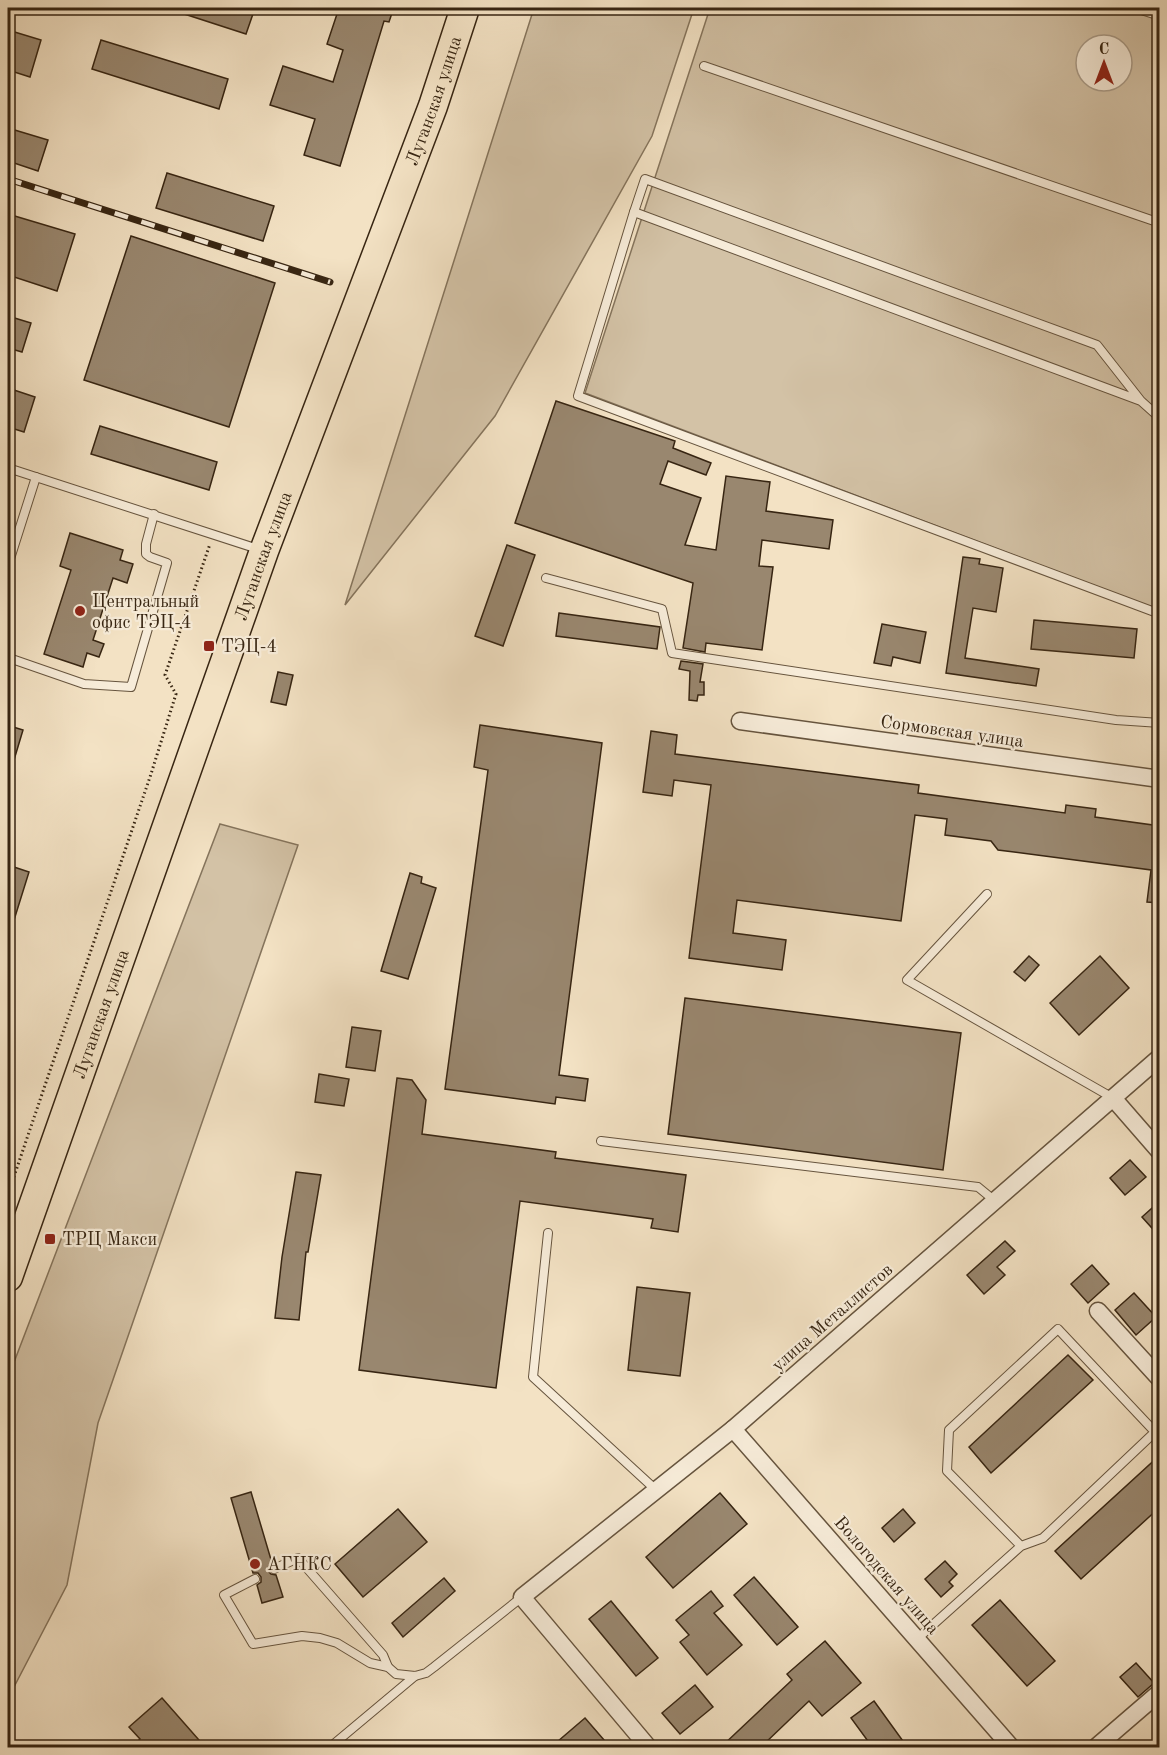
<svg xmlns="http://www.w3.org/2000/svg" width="1167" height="1755" viewBox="0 0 1167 1755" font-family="'Old Standard TT',serif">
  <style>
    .green { fill: #d3c2a6; stroke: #85745c; stroke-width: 1.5; fill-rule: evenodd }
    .building { fill: #99876f; stroke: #372512; stroke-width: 1.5 }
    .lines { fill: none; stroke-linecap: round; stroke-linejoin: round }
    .service-casing { stroke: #66543e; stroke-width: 10 }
    .minor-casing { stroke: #66543e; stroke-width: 19 }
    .trunk-casing { stroke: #372512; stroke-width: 31 }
    .path { stroke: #372512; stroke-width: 3; stroke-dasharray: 1.5 3; stroke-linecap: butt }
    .service { stroke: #f7ecd9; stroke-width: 8 }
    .minor { stroke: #f7ecd9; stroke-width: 16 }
    .trunk { stroke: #f3e2c4; stroke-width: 28 }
    .rail-casing { stroke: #372512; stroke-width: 7 }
    .rail { stroke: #f7ecd9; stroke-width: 4.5; stroke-dasharray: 14; stroke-linecap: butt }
    .poi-dot { fill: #8f2418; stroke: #f7ecd9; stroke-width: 2 }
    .labels { text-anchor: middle; stroke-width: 4.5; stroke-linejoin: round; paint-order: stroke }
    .street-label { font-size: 18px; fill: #372512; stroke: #f7ecd9 }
    .poi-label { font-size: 18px; fill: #372512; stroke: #f7ecd9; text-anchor: start }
  </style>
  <rect width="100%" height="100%" fill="#f3e2c4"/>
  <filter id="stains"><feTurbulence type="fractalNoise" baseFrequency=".00333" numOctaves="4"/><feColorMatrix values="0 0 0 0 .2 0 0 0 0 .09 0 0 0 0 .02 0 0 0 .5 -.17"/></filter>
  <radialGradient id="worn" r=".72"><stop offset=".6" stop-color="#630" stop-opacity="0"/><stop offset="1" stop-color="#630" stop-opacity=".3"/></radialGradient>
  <g class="green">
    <path d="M 534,8 L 694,8 L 652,136 L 495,416 L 345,605 Z"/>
    <path d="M 710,8 L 1159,8 L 1159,610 L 585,393 ZM 1086,45 L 1122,45 L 1122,81 L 1086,81 Z"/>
    <path d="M 220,824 L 298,845 L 98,1423 L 67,1585 L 14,1687 L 8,1707 L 8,1378 Z"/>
  </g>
  <g class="building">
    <path d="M 173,8 L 255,8 L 246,34 L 172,10 Z"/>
    <path d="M 339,8 L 383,8 L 393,10 L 389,22 L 384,21 L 340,166 L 304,155 L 315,119 L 270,105 L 283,66 L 333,82 L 343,50 L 327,44 Z"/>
    <path d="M 8,30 L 41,40 L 30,77 L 8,70 Z"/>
    <path d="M 101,40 L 228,79 L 219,109 L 92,69 Z"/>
    <path d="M 8,128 L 48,140 L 38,171 L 8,161 Z"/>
    <path d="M 167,173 L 274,206 L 263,241 L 156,208 Z"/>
    <path d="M 8,214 L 75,234 L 57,291 L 8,275 Z"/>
    <path d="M 131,236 L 275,283 L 229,427 L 84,380 Z"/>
    <path d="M 8,316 L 31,323 L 22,352 L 8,348 Z"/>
    <path d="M 8,388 L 35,397 L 24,432 L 8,427 Z"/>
    <path d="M 556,401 L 675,441 L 673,448 L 711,463 L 706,475 L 668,461 L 660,484 L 701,498 L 685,545 L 716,550 L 726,476 L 770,482 L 766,511 L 833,520 L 829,549 L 762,540 L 759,566 L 773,567 L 762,650 L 706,643 L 705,652 L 683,648 L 693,583 L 515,523 Z"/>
    <path d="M 100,426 L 217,462 L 209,490 L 91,454 Z"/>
    <path d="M 70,533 L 123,550 L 120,560 L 133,564 L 127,583 L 113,578 L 93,640 L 104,644 L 99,657 L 87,653 L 83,667 L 44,654 L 71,570 L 60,566 Z"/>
    <path d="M 507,545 L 535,555 L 503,646 L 475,636 Z"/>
    <path d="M 963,557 L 980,559 L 979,564 L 1003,568 L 996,612 L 973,608 L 965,658 L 1039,669 L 1036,686 L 946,673 Z"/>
    <path d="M 559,613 L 660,627 L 657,649 L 556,636 Z"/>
    <path d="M 1034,620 L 1137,629 L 1134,658 L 1031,649 Z"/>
    <path d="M 882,624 L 926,632 L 920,663 L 893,657 L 891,666 L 874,663 Z"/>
    <path d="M 681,661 L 703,664 L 700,682 L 704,682 L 704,695 L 698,695 L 697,701 L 689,700 L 690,671 L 679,669 Z"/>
    <path d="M 278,672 L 293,675 L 286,705 L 271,702 Z"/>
    <path d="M 480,725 L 602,743 L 559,1075 L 588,1079 L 585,1101 L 556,1097 L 555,1104 L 445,1089 L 488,770 L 474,767 Z"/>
    <path d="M 10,726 L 23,730 L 11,770 L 8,770 L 8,734 Z"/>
    <path d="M 651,731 L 677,735 L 675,754 L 919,785 L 918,793 L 1065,813 L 1066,805 L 1096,809 L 1095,817 L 1160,826 L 1160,903 L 1147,902 L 1151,870 L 998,850 L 991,841 L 945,835 L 947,819 L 915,815 L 901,921 L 737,900 L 733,933 L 786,940 L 782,970 L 689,958 L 711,785 L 674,780 L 672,796 L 643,792 Z"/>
    <path d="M 8,865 L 29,872 L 10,933 L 8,932 Z"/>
    <path d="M 410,873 L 422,877 L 421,883 L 436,888 L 408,979 L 381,971 Z"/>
    <path d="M 1029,956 L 1039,965 L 1025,981 L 1014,972 Z"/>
    <path d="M 1100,956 L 1129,988 L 1079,1035 L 1050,1003 Z"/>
    <path d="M 685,998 L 961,1033 L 943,1170 L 668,1134 Z"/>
    <path d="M 352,1027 L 381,1031 L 375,1071 L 346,1067 Z"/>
    <path d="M 319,1074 L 349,1079 L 344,1106 L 315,1102 Z"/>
    <path d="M 397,1078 L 412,1080 L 426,1100 L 422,1134 L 556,1152 L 555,1158 L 686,1175 L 678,1232 L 651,1228 L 653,1219 L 520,1201 L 496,1388 L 359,1370 Z"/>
    <path d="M 1130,1160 L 1146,1177 L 1125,1195 L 1110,1178 Z"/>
    <path d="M 296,1172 L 321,1175 L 308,1252 L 306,1252 L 299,1320 L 275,1318 L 282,1257 Z"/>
    <path d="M 1160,1201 L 1160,1237 L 1142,1217 Z"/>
    <path d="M 1005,1241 L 1015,1251 L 997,1267 L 1005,1275 L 984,1294 L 967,1275 Z"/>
    <path d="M 1092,1265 L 1109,1284 L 1088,1303 L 1071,1284 Z"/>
    <path d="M 637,1287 L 690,1293 L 680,1376 L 628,1370 Z"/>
    <path d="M 1134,1293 L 1156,1317 L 1136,1335 L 1115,1310 Z"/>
    <path d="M 1068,1355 L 1093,1380 L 991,1473 L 969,1447 Z"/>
    <path d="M 1160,1455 L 1160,1507 L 1081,1579 L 1055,1551 Z"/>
    <path d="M 251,1492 L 272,1563 L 269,1566 L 268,1571 L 271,1574 L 276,1575 L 283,1597 L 262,1603 L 257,1585 L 261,1582 L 261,1577 L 258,1573 L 253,1573 L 231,1498 Z"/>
    <path d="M 720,1493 L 747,1524 L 673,1588 L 646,1557 Z"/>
    <path d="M 398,1509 L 427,1542 L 363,1597 L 335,1564 Z"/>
    <path d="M 903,1509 L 915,1523 L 894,1542 L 882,1528 Z"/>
    <path d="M 945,1561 L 957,1574 L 949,1582 L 953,1586 L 941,1597 L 925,1579 Z"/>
    <path d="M 754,1577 L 798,1627 L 777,1645 L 734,1595 Z"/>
    <path d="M 444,1578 L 455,1591 L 403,1637 L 392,1623 Z"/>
    <path d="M 711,1591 L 723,1606 L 714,1613 L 742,1645 L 707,1675 L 680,1642 L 689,1635 L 676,1620 Z"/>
    <path d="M 1000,1600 L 1055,1661 L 1027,1686 L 972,1625 Z"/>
    <path d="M 611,1601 L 658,1658 L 636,1676 L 589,1619 Z"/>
    <path d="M 825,1641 L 861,1683 L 822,1716 L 809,1701 L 760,1748 L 720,1748 L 792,1680 L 787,1674 Z"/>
    <path d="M 1136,1663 L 1154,1683 L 1138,1697 L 1120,1677 Z"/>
    <path d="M 695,1685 L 713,1707 L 680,1734 L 662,1713 Z"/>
    <path d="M 162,1698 L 206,1748 L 131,1748 L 140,1739 L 129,1727 Z"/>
    <path d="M 874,1701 L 908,1748 L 873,1748 L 851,1718 Z"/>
    <path d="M 585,1718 L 611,1748 L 550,1748 Z"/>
  </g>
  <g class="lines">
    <defs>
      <g id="service">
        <path d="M 1135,8 L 1160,16"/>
        <path d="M 704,66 L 1160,223"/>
        <path d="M 634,212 L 578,396 L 1160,614"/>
        <path d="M 1141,401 L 634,212 L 645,179 L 1097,345 L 1141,401 L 1160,418"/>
        <path d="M 8,468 L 261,550"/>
        <path d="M 8,565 L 36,477"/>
        <path d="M 546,578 L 662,609 L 672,653 L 1116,720 L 1160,723"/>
        <path d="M 8,653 L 9,658 L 84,684 L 131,687 L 167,563 L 150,557 L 146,554 L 146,544 L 154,514"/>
        <path d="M 987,894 L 907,980 L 1113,1098"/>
        <path d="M 601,1141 L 978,1187 L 995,1201"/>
        <path d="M 548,1233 L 533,1377 L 656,1490"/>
        <path d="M 274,1569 L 298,1558 L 383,1655 L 388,1667"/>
        <path d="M 255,1579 L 224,1595 L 253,1644 L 302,1636 L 320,1638 L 337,1643 L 370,1663 L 388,1667 L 396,1674 L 415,1676 L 426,1673 L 434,1667 L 522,1597"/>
        <path d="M 917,1639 L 1021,1546 L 947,1471 L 949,1430 L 1058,1329 L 1155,1432 L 1043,1538 L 1021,1546"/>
        <path d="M 329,1748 L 415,1676"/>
      </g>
      <g id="minor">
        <path d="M 740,721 L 1160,779"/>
        <path d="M 1113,1098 L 1160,1152"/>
        <path d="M 1098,1311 L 1160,1379"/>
        <path d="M 733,1429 L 1012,1748"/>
        <path d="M 649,1748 L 522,1597 L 733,1429 L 1160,1057"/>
        <path d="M 1095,1748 L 1160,1692"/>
      </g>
      <g id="trunk">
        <path id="s1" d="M 8,1277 L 264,551 L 433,106 L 465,8"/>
      </g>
    </defs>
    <use href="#service" class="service-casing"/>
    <use href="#minor" class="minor-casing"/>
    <use href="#trunk" class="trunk-casing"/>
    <path class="path" d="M 8,1194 L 151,774 L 176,694 L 165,675 L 210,544"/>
    <use href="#service" class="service"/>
    <use href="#minor" class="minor"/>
    <use href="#trunk" class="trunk"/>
    <defs>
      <path id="rail" d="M 8,179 L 330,282"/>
    </defs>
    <use href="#rail" class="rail-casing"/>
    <use href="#rail" class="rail"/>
  </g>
  <g class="poi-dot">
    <circle cx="80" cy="611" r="6"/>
    <rect x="203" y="640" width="12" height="12" rx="3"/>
    <rect x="44" y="1233" width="12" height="12" rx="3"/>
    <circle cx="255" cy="1564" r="6"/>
  </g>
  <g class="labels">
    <g class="street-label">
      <text dy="6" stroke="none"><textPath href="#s1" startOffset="1251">Луганская улица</textPath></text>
      <text dy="6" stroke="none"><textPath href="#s1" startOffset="765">Луганская улица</textPath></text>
      <text transform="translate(952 731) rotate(8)" y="6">Сормовская улица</text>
      <text dy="6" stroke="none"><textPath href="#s1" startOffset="279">Луганская улица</textPath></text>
      <text transform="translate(832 1317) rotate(-41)" y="6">улица Металлистов</text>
      <text transform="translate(887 1575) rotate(49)" y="6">Вологодская улица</text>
    </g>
    <g class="poi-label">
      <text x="92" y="607">Центральный<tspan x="92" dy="21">офис ТЭЦ-4</tspan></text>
      <text x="221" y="652">ТЭЦ-4</text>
      <text x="62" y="1245">ТРЦ Макси</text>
      <text x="267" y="1570">АГНКС</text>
    </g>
  </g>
  <rect width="1167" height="1755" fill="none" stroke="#f3e2c4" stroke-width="30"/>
  <rect x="9" y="9" width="1149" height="1737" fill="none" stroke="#372512" stroke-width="3"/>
  <rect x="15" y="15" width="1137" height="1725" fill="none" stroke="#372512" stroke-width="1.5"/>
  <g transform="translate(1104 63)"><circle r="28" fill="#f7ecd9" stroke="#aa9c89" stroke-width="1.5"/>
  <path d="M0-4.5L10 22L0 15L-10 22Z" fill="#8f2418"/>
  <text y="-9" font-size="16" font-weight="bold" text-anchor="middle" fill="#372512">С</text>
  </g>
  <rect width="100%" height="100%" filter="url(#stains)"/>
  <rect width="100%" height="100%" fill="url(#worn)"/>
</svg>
